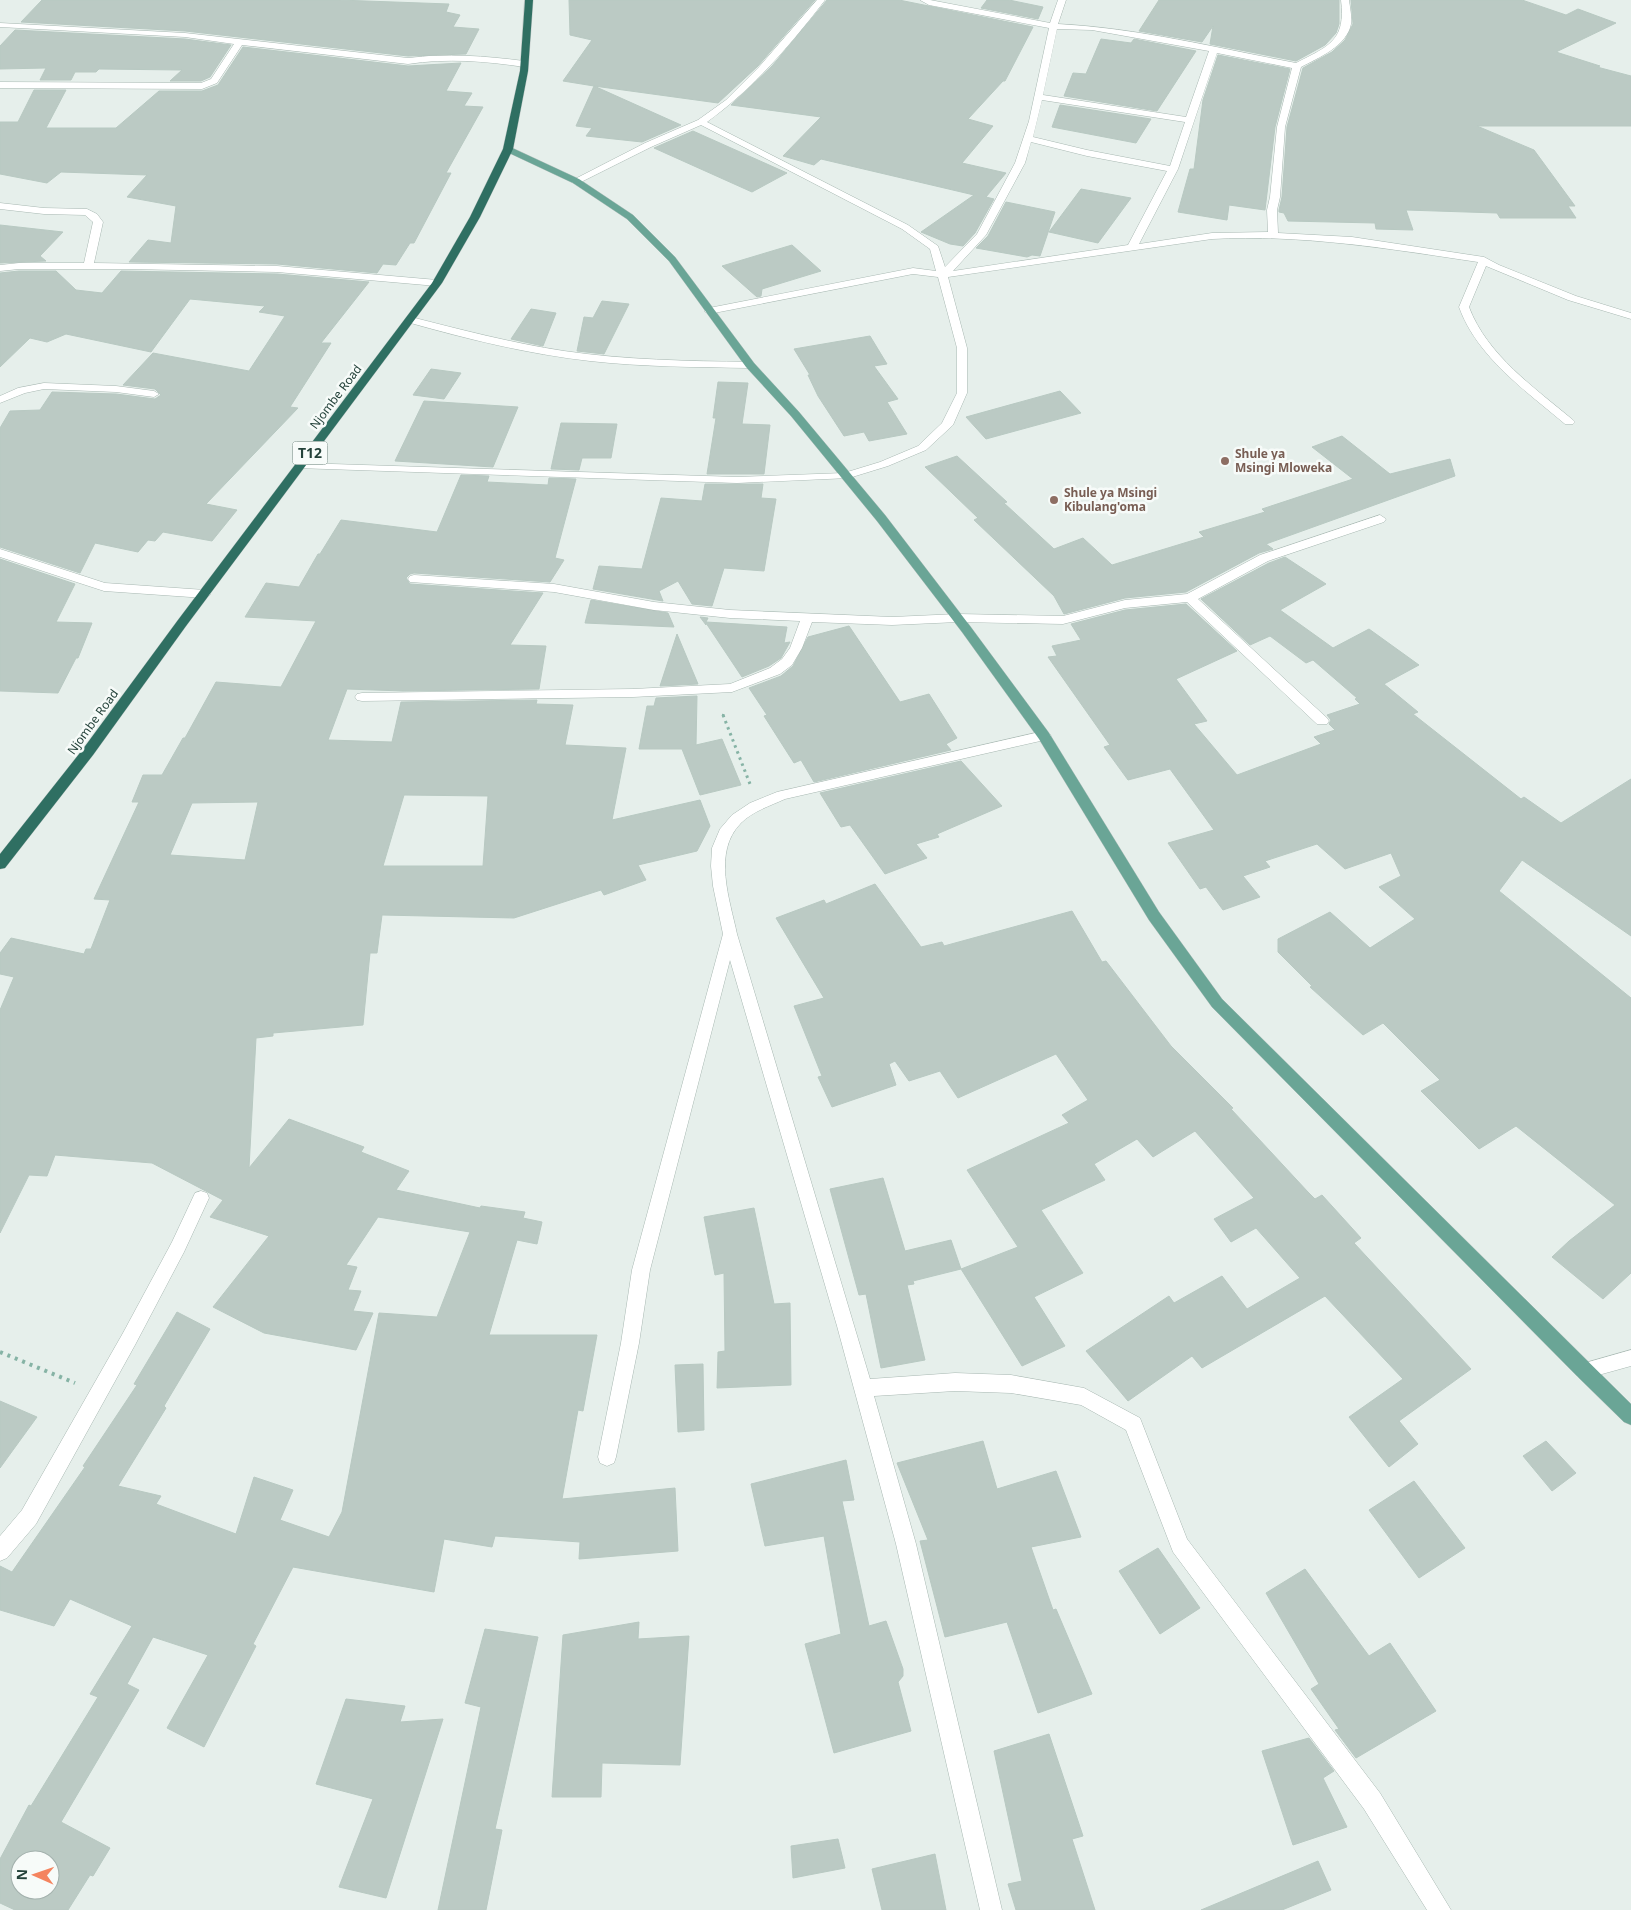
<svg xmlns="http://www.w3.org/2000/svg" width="1631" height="1910" viewBox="0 0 1631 1910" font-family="'Noto Sans',sans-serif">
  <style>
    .building { fill: #bbcac4; stroke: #b8c9c2; fill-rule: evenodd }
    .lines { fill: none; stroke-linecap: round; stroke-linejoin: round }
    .minor-casing { stroke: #a8b8b2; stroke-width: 1 }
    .major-casing { stroke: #c2cac8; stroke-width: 1 }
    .highway-casing { stroke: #c2cac8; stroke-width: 1 }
    .path-far2 { stroke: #86b3a5; stroke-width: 2.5; stroke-dasharray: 2 3; stroke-linecap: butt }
    .path-far1 { stroke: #86b3a5; stroke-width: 3; stroke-dasharray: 2.5 4; stroke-linecap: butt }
    .path { stroke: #86b3a5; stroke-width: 4; stroke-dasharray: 3 5; stroke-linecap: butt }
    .minor { fill: #fff; fill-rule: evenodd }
    .major { fill: #6aa596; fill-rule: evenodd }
    .highway { fill: #2f6f62; fill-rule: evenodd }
    .education-dot { fill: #8d6e63; stroke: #f7fbf9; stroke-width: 2 }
    .labels { text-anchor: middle; stroke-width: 5; stroke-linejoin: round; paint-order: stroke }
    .far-street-label { font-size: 12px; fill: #24423a; stroke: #f7fbf9 }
    .far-education-label { font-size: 12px; font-weight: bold; fill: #785e54; stroke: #f7fbf9; text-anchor: start }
    .shield { fill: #f7fbf9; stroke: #637a73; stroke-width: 1 }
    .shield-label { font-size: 14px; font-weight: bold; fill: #24423a }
  </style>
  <rect width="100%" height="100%" fill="#e6efeb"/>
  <g class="building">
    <path d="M 42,0 L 339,0 L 449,4 L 446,12 L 460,15 L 453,27 L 479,29 L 466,54 L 408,56 L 185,31 L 21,22 Z"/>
    <path d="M 569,0 L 815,0 L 758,66 L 718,103 L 594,86 L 681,125 L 642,142 L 586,136 L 592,128 L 576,126 L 594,86 L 563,81 L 592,40 L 570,35 Z"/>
    <path d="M 827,0 L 899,0 L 1033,27 L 1005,81 L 1003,81 L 968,119 L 993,126 L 962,163 L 1006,173 L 986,197 L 994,199 L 975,233 L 963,246 L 950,244 L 921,232 L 974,195 L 821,159 L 814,165 L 783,156 L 821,117 L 731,105 L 772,66 Z"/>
    <path d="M 987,0 L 1009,0 L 1043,7 L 1038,19 L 981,8 Z"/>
    <path d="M 1159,0 L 1339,0 L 1339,24 L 1336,33 L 1325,45 L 1296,61 L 1210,44 L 1213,26 L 1202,42 L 1139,31 Z"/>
    <path d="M 1351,0 L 1522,0 L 1566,15 L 1578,9 L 1616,23 L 1556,52 L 1600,66 L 1597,67 L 1631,76 L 1631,126 L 1477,126 L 1534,150 L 1575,206 L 1568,206 L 1576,218 L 1500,218 L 1497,213 L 1406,210 L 1413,230 L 1376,229 L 1375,223 L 1288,221 L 1284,213 L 1279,212 L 1279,210 L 1282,197 L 1287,127 L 1303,68 L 1332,52 L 1345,40 L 1353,24 Z"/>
    <path d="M 15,30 L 185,39 L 231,45 L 210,77 L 201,81 L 170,81 L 182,70 L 99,69 L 96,72 L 75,72 L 71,80 L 40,80 L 46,68 L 0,69 L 0,46 Z"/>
    <path d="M 1101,39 L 1131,43 L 1134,39 L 1196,51 L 1157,111 L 1064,96 L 1073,73 L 1086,74 Z"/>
    <path d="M 243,47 L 408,66 L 461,63 L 446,91 L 472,93 L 464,106 L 483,107 L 446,173 L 451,173 L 414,243 L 410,243 L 396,265 L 383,264 L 377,273 L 277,264 L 129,262 L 148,240 L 171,243 L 176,206 L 127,197 L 147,175 L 61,172 L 47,183 L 0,174 L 0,122 L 18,122 L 34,90 L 66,90 L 46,128 L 116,128 L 159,91 L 202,91 L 218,85 Z"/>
    <path d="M 1218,55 L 1290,69 L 1275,127 L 1265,210 L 1229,205 L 1227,220 L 1178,212 L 1190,169 L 1194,169 L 1203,100 Z"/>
    <path d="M 1060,105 L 1151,119 L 1136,143 L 1052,127 Z"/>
    <path d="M 693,131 L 787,173 L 752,192 L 654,148 Z"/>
    <path d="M 1081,189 L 1131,198 L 1098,243 L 1049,232 Z"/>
    <path d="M 1006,202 L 1055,212 L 1040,256 L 1032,255 L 1027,257 L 976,248 L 988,236 Z"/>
    <path d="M 0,225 L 63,232 L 40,256 L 46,261 L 0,263 Z"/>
    <path d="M 792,245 L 821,271 L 762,289 L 761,296 L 757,297 L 722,266 Z"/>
    <path d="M 19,271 L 56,271 L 76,290 L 102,293 L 121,271 L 277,274 L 369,282 L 321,343 L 331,343 L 290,407 L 298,408 L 206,504 L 237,510 L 212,541 L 163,532 L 155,541 L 148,540 L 138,552 L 95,543 L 80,573 L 0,547 L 0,428 L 10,411 L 40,410 L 52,392 L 116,394 L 155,399 L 161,395 L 155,389 L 123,385 L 153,353 L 249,371 L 285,316 L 259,312 L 265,306 L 190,299 L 151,352 L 66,334 L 47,342 L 30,338 L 0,367 L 0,273 Z"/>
    <path d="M 602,301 L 629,304 L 604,354 L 577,351 L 584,317 L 593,318 Z"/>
    <path d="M 531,309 L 556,313 L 543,346 L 511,339 Z"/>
    <path d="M 870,336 L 887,364 L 874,366 L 898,399 L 887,402 L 907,434 L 869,441 L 864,432 L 844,436 L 818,396 L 808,375 L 810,375 L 794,349 Z"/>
    <path d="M 431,369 L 461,373 L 444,399 L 413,395 Z"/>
    <path d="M 718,382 L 748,383 L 742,424 L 770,425 L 764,474 L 707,474 L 716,418 L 713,418 Z"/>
    <path d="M 1060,391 L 1081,413 L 986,439 L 966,417 Z"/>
    <path d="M 424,401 L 518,407 L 493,467 L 395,461 Z"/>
    <path d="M 561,423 L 617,424 L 611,458 L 582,458 L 579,470 L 551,469 Z"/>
    <path d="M 1342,436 L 1390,474 L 1450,459 L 1455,476 L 1266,544 L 1273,549 L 1259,553 L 1186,592 L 1125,598 L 1064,614 L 1054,596 L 974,520 L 978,518 L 925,467 L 957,456 L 1007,502 L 1004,503 L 1054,549 L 1083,538 L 1112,565 L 1204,537 L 1199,532 L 1265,512 L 1262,509 L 1353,479 L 1312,447 Z"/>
    <path d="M 461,475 L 489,476 L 487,482 L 548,485 L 549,478 L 576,479 L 555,558 L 564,560 L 550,582 L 414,573 L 410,574 L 406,578 L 410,584 L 543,593 L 510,645 L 546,646 L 539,689 L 403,691 L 347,689 L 328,740 L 392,742 L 401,702 L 537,700 L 536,704 L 573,705 L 565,745 L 626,748 L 612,820 L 700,800 L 710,826 L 697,851 L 638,865 L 646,880 L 604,895 L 601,890 L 514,918 L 382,915 L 377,953 L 370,953 L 363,1025 L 273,1033 L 273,1036 L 256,1038 L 249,1168 L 289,1119 L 364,1147 L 361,1152 L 409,1171 L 396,1190 L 480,1208 L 481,1206 L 525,1212 L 523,1218 L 542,1222 L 537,1244 L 517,1240 L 489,1335 L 597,1335 L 583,1411 L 578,1410 L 562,1499 L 675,1488 L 678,1551 L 579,1559 L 580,1542 L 495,1536 L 492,1547 L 444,1539 L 434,1592 L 293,1567 L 253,1644 L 256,1646 L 204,1747 L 167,1728 L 208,1655 L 153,1637 L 127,1684 L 139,1690 L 61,1822 L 110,1848 L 93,1876 L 90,1875 L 68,1910 L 15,1910 L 0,1903 L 0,1859 L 29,1805 L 31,1806 L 98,1697 L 90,1694 L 132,1626 L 70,1599 L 54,1626 L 0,1610 L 0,1566 L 12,1572 L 85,1467 L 83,1466 L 137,1385 L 134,1384 L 177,1312 L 210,1329 L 164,1406 L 166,1408 L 118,1486 L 161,1496 L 156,1504 L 236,1534 L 254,1477 L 293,1490 L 280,1520 L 329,1537 L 342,1512 L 379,1313 L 437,1317 L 470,1232 L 378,1217 L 346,1265 L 357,1267 L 348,1290 L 361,1291 L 353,1311 L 373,1313 L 356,1350 L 264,1333 L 213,1307 L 269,1236 L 210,1217 L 223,1200 L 152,1163 L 55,1155 L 47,1176 L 29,1175 L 0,1233 L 0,1010 L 14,977 L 0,974 L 0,953 L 11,938 L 84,954 L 86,949 L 91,949 L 110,900 L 94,899 L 139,802 L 132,802 L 143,775 L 162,775 L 183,738 L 185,738 L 216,682 L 281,687 L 316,621 L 245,617 L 266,583 L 299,587 L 318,554 L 320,554 L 341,520 L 437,532 ZM 404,795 L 488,796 L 483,866 L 383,866 ZM 258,802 L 245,860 L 170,855 L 192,803 ZM 20,1860 L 50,1860 L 50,1890 L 20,1890 Z"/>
    <path d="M 705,484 L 763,484 L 761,498 L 776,499 L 764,571 L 724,568 L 712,606 L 692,604 L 678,581 L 659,591 L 663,601 L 593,589 L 599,566 L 642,569 L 661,498 L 702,501 Z"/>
    <path d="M 1285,557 L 1326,584 L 1280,610 L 1333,648 L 1369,629 L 1419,665 L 1384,684 L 1418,712 L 1413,714 L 1521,799 L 1524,797 L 1561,823 L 1631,779 L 1631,936 L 1522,860 L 1499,891 L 1631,998 L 1631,1273 L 1603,1299 L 1552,1257 L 1569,1241 L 1615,1205 L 1516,1126 L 1479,1149 L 1421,1091 L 1440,1080 L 1383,1023 L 1363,1035 L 1310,987 L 1312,986 L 1278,952 L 1278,939 L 1330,912 L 1370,948 L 1415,919 L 1379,887 L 1401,876 L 1391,853 L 1345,869 L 1317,844 L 1265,861 L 1270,867 L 1243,876 L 1260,897 L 1223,910 L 1206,887 L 1200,889 L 1168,843 L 1214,830 L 1170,769 L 1128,780 L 1104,747 L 1110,745 L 1048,657 L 1057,656 L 1052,646 L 1081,640 L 1071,624 L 1125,610 L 1186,604 L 1237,651 L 1176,679 L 1207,721 L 1194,724 L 1237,775 L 1321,744 L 1314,737 L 1335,730 L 1329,724 L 1331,720 L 1327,715 L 1360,704 L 1355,699 L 1357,698 L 1313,660 L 1306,663 L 1270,636 L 1250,645 L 1201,599 L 1269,563 Z"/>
    <path d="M 0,559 L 75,584 L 56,622 L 92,623 L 78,658 L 76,658 L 58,693 L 0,691 Z"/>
    <path d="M 591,600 L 668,613 L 674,627 L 585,623 Z"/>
    <path d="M 700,617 L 708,618 L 706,622 L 787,627 L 784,643 L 790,642 L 781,658 L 769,666 L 742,677 L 706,623 L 706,625 Z"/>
    <path d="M 849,626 L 900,702 L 929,694 L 957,738 L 946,744 L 951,750 L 814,782 L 801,760 L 794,763 L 764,716 L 767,715 L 749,688 L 781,676 L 793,666 L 808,637 Z"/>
    <path d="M 677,634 L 698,684 L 660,686 Z"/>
    <path d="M 697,696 L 696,745 L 722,739 L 741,785 L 700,795 L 682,749 L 639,749 L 647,706 L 654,706 L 656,698 Z"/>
    <path d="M 961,761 L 1002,806 L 937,834 L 939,837 L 916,844 L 927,858 L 885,874 L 850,825 L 841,827 L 820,793 Z"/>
    <path d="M 875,884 L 921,947 L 942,942 L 944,946 L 1072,911 L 1102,962 L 1106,961 L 1171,1046 L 1233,1108 L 1231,1109 L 1308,1192 L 1315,1199 L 1322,1195 L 1361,1238 L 1354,1243 L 1471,1369 L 1399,1421 L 1418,1444 L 1389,1467 L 1349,1417 L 1403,1379 L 1325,1296 L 1202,1368 L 1192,1356 L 1128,1401 L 1086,1351 L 1169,1296 L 1174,1303 L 1222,1276 L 1247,1309 L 1300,1278 L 1256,1228 L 1231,1242 L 1214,1219 L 1254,1198 L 1195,1131 L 1153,1157 L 1137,1139 L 1094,1164 L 1105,1180 L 1041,1210 L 1083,1273 L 1034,1297 L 1065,1346 L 1022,1366 L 961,1269 L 1018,1247 L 967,1170 L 1069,1123 L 1062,1115 L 1088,1100 L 1056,1054 L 958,1098 L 940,1071 L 909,1081 L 895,1061 L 889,1064 L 896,1085 L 832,1107 L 818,1077 L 822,1076 L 794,1006 L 824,998 L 776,918 L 824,900 L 826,904 Z"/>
    <path d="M 883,1178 L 905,1251 L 951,1240 L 961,1269 L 913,1281 L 914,1284 L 907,1285 L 925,1360 L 881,1368 L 866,1294 L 859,1295 L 830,1189 Z"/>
    <path d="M 754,1208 L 774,1304 L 790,1303 L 791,1385 L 717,1388 L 718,1352 L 725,1351 L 724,1273 L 715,1275 L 704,1217 Z"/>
    <path d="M 703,1364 L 704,1430 L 678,1432 L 675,1365 Z"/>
    <path d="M 0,1401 L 37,1417 L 0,1468 Z"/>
    <path d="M 983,1441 L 997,1489 L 1056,1471 L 1081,1537 L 1031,1547 L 1053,1610 L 1056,1609 L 1092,1694 L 1038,1713 L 1007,1622 L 945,1637 L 920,1541 L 928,1540 L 897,1463 Z"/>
    <path d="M 1546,1441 L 1576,1473 L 1552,1491 L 1523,1456 Z"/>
    <path d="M 846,1460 L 854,1500 L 842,1501 L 869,1626 L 886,1621 L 903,1669 L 903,1676 L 898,1682 L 911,1731 L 834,1753 L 805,1644 L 841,1634 L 824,1536 L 765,1546 L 751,1484 Z"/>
    <path d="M 1414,1481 L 1465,1548 L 1419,1578 L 1369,1510 Z"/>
    <path d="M 1158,1548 L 1200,1608 L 1160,1634 L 1119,1571 Z"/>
    <path d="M 1305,1569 L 1369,1656 L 1390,1643 L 1436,1711 L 1356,1758 L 1335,1730 L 1339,1729 L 1311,1689 L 1319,1684 L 1266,1593 Z"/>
    <path d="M 639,1622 L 638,1639 L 689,1636 L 680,1765 L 602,1763 L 601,1797 L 552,1797 L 563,1635 Z"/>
    <path d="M 485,1629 L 538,1637 L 495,1829 L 502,1830 L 486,1910 L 438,1910 L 481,1707 L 465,1703 Z"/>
    <path d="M 346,1699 L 405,1706 L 400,1722 L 443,1719 L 386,1898 L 339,1887 L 373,1799 L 316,1784 Z"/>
    <path d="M 1049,1734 L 1083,1836 L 1072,1839 L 1095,1910 L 1016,1910 L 1008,1884 L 1022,1881 L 994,1751 Z"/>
    <path d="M 1309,1738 L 1334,1771 L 1323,1778 L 1347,1827 L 1293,1845 L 1262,1751 Z"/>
    <path d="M 838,1839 L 845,1868 L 793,1878 L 791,1846 Z"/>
    <path d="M 935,1854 L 946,1910 L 882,1910 L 872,1869 Z"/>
    <path d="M 1318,1861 L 1331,1890 L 1282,1910 L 1201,1910 Z"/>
  </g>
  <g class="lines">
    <defs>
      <g id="minor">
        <path d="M 817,0 L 825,0 C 791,44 753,89 707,122 L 908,225 L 938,246 L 945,267 L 977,234 L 1015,163 L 1029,121 L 1049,28 L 929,5 L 920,0 L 930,0 L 1050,23 L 1058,0 L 1066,0 L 1058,24 C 1138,28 1217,48 1296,63 C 1329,46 1346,41 1341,0 L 1349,0 C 1350,8 1352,16 1351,24 C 1347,46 1318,58 1301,67 L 1285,127 L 1280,197 L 1277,210 L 1278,233 L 1352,237 L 1484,257 L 1499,265 L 1576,296 L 1631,313 L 1631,319 L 1568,300 L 1486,266 L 1469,307 C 1487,355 1535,388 1573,420 L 1575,422 L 1573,424 L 1565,424 C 1526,391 1477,357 1459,307 L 1478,262 C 1390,249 1302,234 1212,239 L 948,277 L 967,348 L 967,393 L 953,425 L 926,450 L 888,466 L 849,478 L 737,483 L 297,468 L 295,466 L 297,464 L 301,463 L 737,477 L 844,473 L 880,462 L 918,446 L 942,423 L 957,393 L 957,348 L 938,277 L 913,274 L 709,314 L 704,311 L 709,308 L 913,268 L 936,271 L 930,249 L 902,229 L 701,125 L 651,147 L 579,183 L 573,183 L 571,181 L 645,143 L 698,120 L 726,100 L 759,67 ZM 1057,29 L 1092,30 L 1209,51 L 1186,117 L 1043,95 ZM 1217,53 L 1292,68 L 1277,127 L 1270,197 L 1267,210 L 1268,232 L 1212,233 L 1139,244 L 1178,169 ZM 1042,100 L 1185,122 L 1170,166 L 1087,150 L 1033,137 ZM 1031,142 L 1087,156 L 1167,171 L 1128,245 L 953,271 L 986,235 L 1025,163 Z"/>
        <path d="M 0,23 L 185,33 L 408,58 C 447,53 485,56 524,61 L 528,64 L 524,67 C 485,61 447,58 408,64 L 242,45 L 217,83 L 202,89 L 0,88 L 0,82 L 201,83 L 211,79 L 234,44 L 185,37 L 0,27 Z"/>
        <path d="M 0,203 L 44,208 L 87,209 L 97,214 L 103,222 L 94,263 L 277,266 L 437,280 L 442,283 L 437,286 L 277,272 L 127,269 L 19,269 L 0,271 L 0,265 L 19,263 L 84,263 L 93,222 L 85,215 L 44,214 L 0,209 Z"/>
        <path d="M 411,317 C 462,330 512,343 564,351 C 625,360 688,361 750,362 L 755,365 L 750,368 C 697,367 643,367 590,361 C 528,354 467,339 407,322 L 406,320 L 407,318 Z"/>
        <path d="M 44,383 L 116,386 L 154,391 L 159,394 L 154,397 L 116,392 L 44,389 L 25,393 L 0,403 L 0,396 L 18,388 Z"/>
        <path d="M 1380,515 L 1386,519 L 1384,522 L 1268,561 L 1198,599 L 1327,718 L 1329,721 L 1327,724 L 1317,724 L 1187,602 L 1125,608 L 1063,624 L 958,622 L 892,625 L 812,622 L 802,648 L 792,665 L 780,674 L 732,692 L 633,697 L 362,701 L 357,700 L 355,697 L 357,694 L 362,693 L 633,689 L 730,684 L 770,668 L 782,659 L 790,648 L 800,621 L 730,618 L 654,610 L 554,592 L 410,582 L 408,579 L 410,576 L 414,575 L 554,584 L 654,602 L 730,610 L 892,617 L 958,614 L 1063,616 L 1125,600 L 1187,594 L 1260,555 Z"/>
        <path d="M 0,549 L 105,583 L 205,590 L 211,594 L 205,598 L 104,591 L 0,557 Z"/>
        <path d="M 1044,731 L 1049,733 L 1051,736 L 1049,739 L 785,799 C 770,806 753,811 741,823 C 712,852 730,900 737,934 L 870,1379 L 955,1373 L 1011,1375 L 1084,1388 L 1140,1418 L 1187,1539 L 1380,1793 L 1451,1910 L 1427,1910 L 1364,1809 L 1173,1552 L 1126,1430 L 1081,1405 L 1011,1393 L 955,1391 L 874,1396 L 916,1544 L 1002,1910 L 980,1910 L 896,1544 L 837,1326 L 730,960 L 650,1270 L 639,1343 L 616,1457 L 614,1463 L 607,1466 L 600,1463 L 598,1457 L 621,1343 L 632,1270 L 723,934 L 713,886 L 711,866 L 712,848 L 720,829 L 732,815 L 750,803 L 777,792 Z"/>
        <path d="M 201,1191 L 207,1193 L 209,1198 L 184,1252 L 135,1345 L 36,1524 L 7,1558 L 0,1561 L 0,1536 L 22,1510 L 123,1333 L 172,1242 L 195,1193 Z"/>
        <path d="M 1631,1350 L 1631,1366 L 1584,1379 L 1578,1377 L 1575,1371 L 1578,1365 Z"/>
      </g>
      <path id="major" d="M 508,146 L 579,179 L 633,215 L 675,257 L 754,363 L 799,412 L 885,515 L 970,626 L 1049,733 L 1159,912 L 1222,999 L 1631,1404 L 1631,1425 L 1624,1422 L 1578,1377 L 1212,1007 L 1149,920 L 1039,739 L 962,632 L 877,521 L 791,416 L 746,367 L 669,261 L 627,219 L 573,183 L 505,151 L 505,147 Z"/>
      <path id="highway" d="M 525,0 L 533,0 L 528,71 L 513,149 L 480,217 L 442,283 L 186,626 L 93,755 L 5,868 L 0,869 L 0,854 L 83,749 L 178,620 L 432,283 L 470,217 L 503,149 L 520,71 Z"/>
    </defs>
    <use href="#minor" class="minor-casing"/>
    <use href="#major" class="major-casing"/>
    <use href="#highway" class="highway-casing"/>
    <path class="path-far2" d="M 723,716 L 724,711"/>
    <path class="path-far1" d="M 723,715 L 750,784"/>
    <path class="path" d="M 0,1352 L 75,1383"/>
    <use href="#minor" class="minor"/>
    <use href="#major" class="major"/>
    <use href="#highway" class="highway"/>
  </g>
  <g class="education-dot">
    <circle cx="1225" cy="461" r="5"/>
    <circle cx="1054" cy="500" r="5"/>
  </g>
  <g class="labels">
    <g class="far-street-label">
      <text transform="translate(336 397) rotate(-53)" y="4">Njombe Road</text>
      <text transform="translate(93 722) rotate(-54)" y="4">Njombe Road</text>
    </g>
    <g class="far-education-label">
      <text x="1235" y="458">Shule ya<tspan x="1235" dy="14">Msingi Mloweka</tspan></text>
      <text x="1064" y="497">Shule ya Msingi<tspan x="1064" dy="14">Kibulang'oma</tspan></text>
    </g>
    <rect class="shield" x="292.5" y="441.5" width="35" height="23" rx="4"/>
    <g class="shield-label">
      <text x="310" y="458">T12</text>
    </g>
  </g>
  <g transform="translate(35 1875) rotate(272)"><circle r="24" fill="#f7fbf9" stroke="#a3b1ad"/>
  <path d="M0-4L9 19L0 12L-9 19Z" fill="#f4845f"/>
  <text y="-8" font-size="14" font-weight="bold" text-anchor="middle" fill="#24423a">N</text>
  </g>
</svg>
